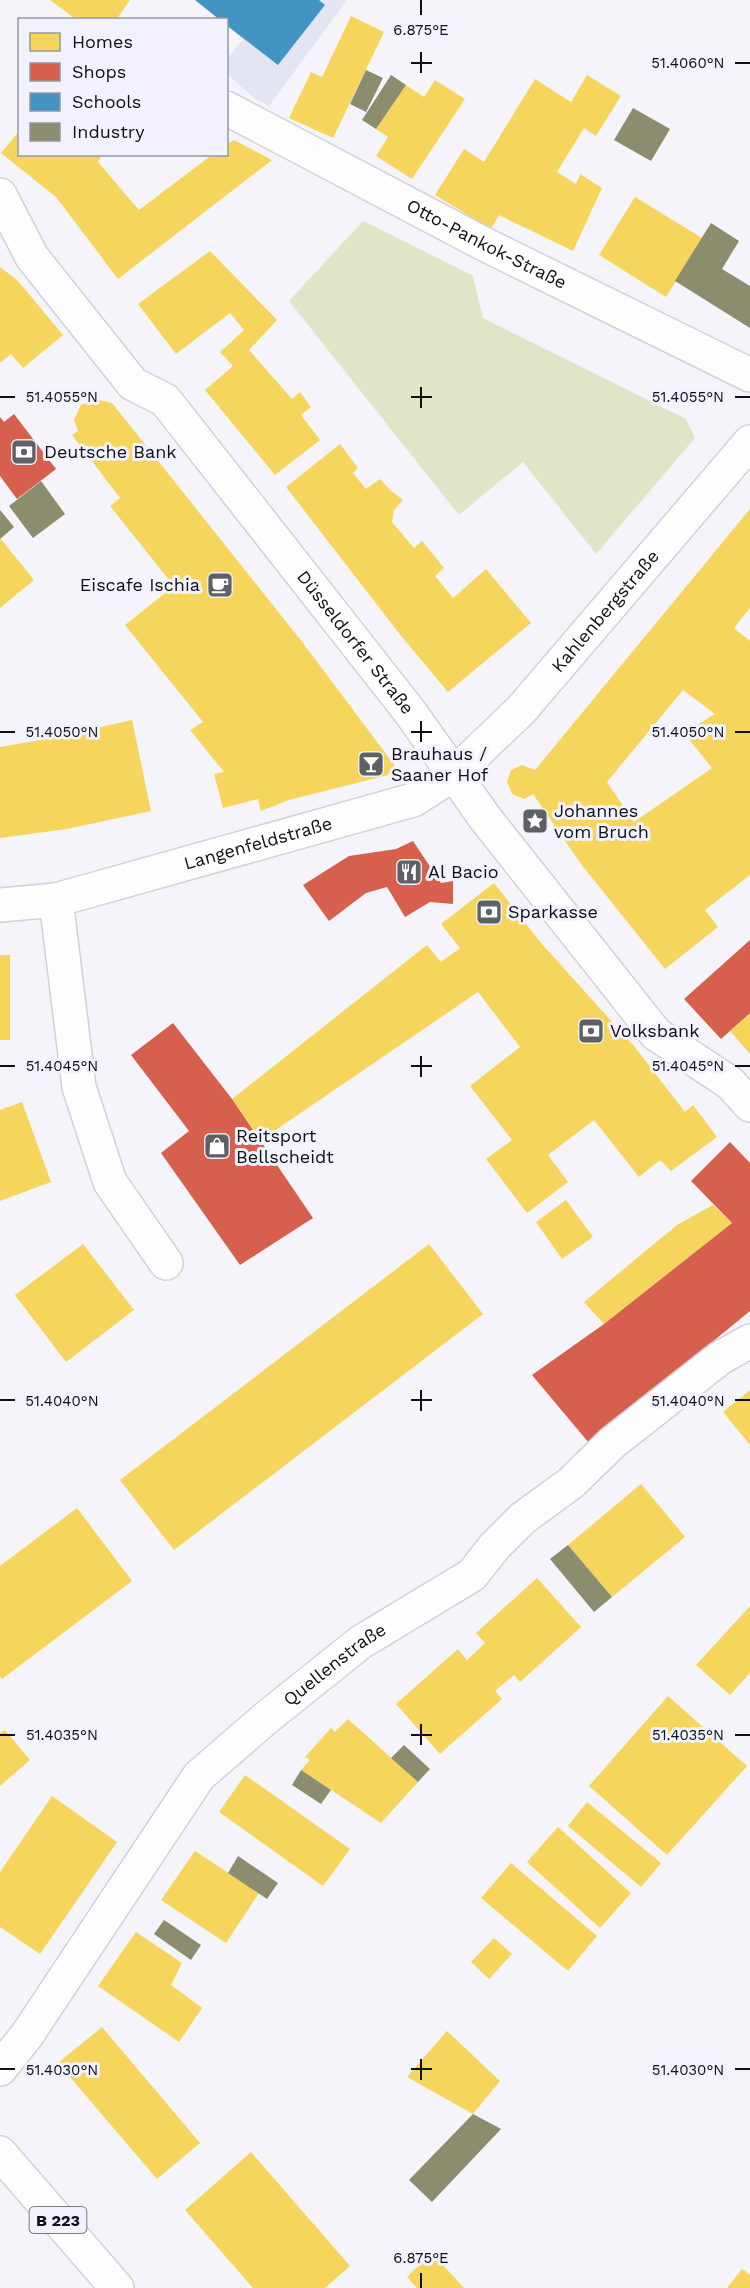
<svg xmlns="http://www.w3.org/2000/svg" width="750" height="2288" viewBox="0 0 750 2288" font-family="'Work Sans',sans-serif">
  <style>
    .built { fill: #e4e5f2 }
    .green { fill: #dfe6c8 }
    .homes { fill: #f6d55c; fill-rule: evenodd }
    .shops { fill: #d6604d }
    .schools { fill: #4393c3 }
    .industry { fill: #8c8c6e }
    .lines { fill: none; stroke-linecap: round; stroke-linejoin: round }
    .minor-casing { stroke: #d2d2d6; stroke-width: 36 }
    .major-casing { stroke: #d2d2d6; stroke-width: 36 }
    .minor { stroke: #fdfdfe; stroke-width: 33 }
    .major { stroke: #fdfdfe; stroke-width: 33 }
    .ticks { fill: none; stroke: #0f1013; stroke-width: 2 }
    .labels { text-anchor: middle; stroke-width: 6; stroke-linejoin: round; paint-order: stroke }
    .shield { fill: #f1f2fd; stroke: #535459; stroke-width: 1.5 }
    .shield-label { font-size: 16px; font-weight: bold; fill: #0f1013 }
    .street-label { font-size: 18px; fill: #0f1013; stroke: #f1f2fd }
    .poi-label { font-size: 18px; fill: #0f1013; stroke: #f1f2fd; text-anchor: start }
    .ticks-label { font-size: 15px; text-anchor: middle; fill: #0f1013; stroke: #f1f2fd; stroke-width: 6; stroke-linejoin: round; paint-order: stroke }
  </style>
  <rect width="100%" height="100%" fill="#f4f4fa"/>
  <path class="built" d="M 246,0 L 347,0 L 269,106 L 255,99 L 227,74 L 227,59 L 243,39 L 227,25 Z"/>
  <path class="green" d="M 363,221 L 473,276 L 483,318 L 686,419 L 695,438 L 596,554 L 523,462 L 459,515 L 289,301 Z"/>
  <g class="homes">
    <path d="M 50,0 L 130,0 L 116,20 L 77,20 Z"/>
    <path d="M 351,16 L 384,32 L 333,138 L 289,118 L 311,72 L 322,77 Z"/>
    <path d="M 587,75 L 621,96 L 596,136 L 584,128 L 557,172 L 576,184 L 580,174 L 602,188 L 573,251 L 499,215 L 491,229 L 435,195 L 464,149 L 484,162 L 535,79 L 571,102 Z"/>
    <path d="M 435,80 L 465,99 L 412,179 L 376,156 L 388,137 L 376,129 L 406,85 L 424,97 Z"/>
    <path d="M 20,130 L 20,154 L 103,154 L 98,162 L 139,210 L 213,154 L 226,154 L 226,145 L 234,140 L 272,160 L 118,279 L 56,197 L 1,153 Z"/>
    <path d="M 635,197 L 702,238 L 666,297 L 599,255 Z"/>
    <path d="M 210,251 L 277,320 L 249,350 L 292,399 L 300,392 L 311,407 L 301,415 L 320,440 L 275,475 L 205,390 L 233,366 L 220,352 L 244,330 L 230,313 L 176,354 L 138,304 Z"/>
    <path d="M 0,267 L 18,281 L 63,335 L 23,368 L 11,354 L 0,363 Z"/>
    <path d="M 96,399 L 112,403 L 303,643 L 395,766 L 388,775 L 289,800 L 261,811 L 258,799 L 223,808 L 214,774 L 224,772 L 190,730 L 203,722 L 125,625 L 174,586 L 110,506 L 120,498 L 72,435 L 78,431 L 74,420 L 81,405 Z"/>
    <path d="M 340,444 L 358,468 L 353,473 L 366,489 L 380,479 L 390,490 L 403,500 L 394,510 L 392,522 L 414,548 L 422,541 L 444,568 L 435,576 L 453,598 L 486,569 L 531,623 L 448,692 L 402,637 L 286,487 Z"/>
    <path d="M 750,509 L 750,608 L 734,628 L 750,641 L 750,875 L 705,910 L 718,927 L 665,969 L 581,864 L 533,794 L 524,799 L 512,794 L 507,782 L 511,770 L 522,765 L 535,770 ZM 683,690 L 715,714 L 684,733 L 712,768 L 634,822 L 607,782 Z"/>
    <path d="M 0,538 L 34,580 L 0,608 Z"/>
    <path d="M 132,720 L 151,811 L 67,829 L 0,838 L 0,747 L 52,738 Z"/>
    <path d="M 494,883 L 541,943 L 634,1046 L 685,1112 L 693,1105 L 717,1137 L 671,1171 L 660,1160 L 639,1177 L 594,1120 L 548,1155 L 568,1182 L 527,1213 L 486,1159 L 512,1140 L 470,1086 L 520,1047 L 478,992 L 261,1140 L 232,1099 L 427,945 L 441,962 L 460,948 L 441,924 Z"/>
    <rect x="0" y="955" width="10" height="85"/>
    <path d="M 750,1013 L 750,1054 L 730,1031 Z"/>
    <path d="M 22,1102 L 51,1182 L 0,1201 L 0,1110 Z"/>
    <path d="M 566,1200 L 593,1237 L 562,1259 L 536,1222 Z"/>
    <path d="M 713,1205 L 732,1223 L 604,1324 L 584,1302 L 677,1225 Z"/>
    <path d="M 83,1244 L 134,1310 L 66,1362 L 15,1295 Z"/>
    <path d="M 429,1244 L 483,1314 L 174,1550 L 120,1480 Z"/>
    <path d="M 750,1390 L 750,1445 L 723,1412 Z"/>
    <path d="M 641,1484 L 685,1537 L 612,1597 L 568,1545 Z"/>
    <path d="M 77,1508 L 132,1581 L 2,1679 L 0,1676 L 0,1566 Z"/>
    <path d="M 537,1578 L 581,1627 L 520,1682 L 514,1675 L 495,1691 L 502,1699 L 440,1754 L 396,1704 L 458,1649 L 467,1660 L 485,1643 L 476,1633 Z"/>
    <path d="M 750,1606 L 750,1673 L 730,1695 L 696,1665 Z"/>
    <path d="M 668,1696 L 747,1766 L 667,1855 L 589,1786 Z"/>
    <path d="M 348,1719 L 418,1782 L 381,1823 L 301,1770 L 310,1760 L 305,1757 L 331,1728 L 335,1732 Z"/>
    <path d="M 5,1730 L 30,1760 L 0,1786 L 0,1733 Z"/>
    <path d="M 245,1775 L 350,1849 L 323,1886 L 219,1812 Z"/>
    <path d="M 52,1796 L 117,1842 L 40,1954 L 0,1927 L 0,1872 Z"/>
    <path d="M 587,1802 L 661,1863 L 641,1887 L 568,1826 Z"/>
    <path d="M 558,1827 L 631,1893 L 600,1928 L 527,1862 Z"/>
    <path d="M 195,1851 L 259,1893 L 226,1943 L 161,1900 Z"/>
    <path d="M 511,1863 L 597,1936 L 568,1971 L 481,1898 Z"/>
    <path d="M 136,1932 L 182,1963 L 171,1985 L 202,2008 L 179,2042 L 98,1986 Z"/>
    <path d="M 494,1938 L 512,1954 L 489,1979 L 471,1962 Z"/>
    <path d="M 102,2027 L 200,2143 L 157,2179 L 58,2063 Z"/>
    <path d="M 447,2031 L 500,2081 L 473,2114 L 407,2077 Z"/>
    <path d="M 251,2152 L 350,2266 L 325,2288 L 253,2288 L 185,2210 Z"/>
    <path d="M 432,2253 L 464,2288 L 417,2288 L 407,2277 Z"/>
    <path d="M 742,2269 L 750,2275 L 750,2288 L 727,2288 Z"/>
  </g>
  <g class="shops">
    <path d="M 14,414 L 56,469 L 17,499 L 0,476 L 0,417 L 4,422 Z"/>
    <path d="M 413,841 L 441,883 L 453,881 L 453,904 L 430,902 L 405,917 L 387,887 L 366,893 L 329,921 L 303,885 L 349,856 L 396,849 Z"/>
    <path d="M 750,940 L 750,1013 L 721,1039 L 684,999 Z"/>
    <path d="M 173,1023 L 232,1099 L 313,1218 L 240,1265 L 161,1153 L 189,1131 L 131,1055 Z"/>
    <path d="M 730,1142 L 750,1163 L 750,1311 L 589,1443 L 532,1375 L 604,1324 L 732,1223 L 691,1181 Z"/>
  </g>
  <path class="schools" d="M 195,0 L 319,0 L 325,5 L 278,65 L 226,25 L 226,20 L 220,20 Z"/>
  <g class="industry">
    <path d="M 366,70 L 383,78 L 366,112 L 350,104 Z"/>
    <path d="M 391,75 L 406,85 L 376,129 L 362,120 Z"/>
    <path d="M 633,108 L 670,129 L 651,161 L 614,140 Z"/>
    <path d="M 711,223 L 739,241 L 722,269 L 750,286 L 750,328 L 675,281 Z"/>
    <path d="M 41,481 L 65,514 L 33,538 L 9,506 Z"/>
    <path d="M 0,510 L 14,527 L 0,539 Z"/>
    <path d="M 568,1545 L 612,1597 L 594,1612 L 550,1559 Z"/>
    <path d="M 404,1745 L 430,1769 L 418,1782 L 391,1758 Z"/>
    <path d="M 301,1770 L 331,1790 L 321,1804 L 292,1785 Z"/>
    <path d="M 238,1856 L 278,1883 L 267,1899 L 228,1873 Z"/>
    <path d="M 164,1920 L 201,1945 L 191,1960 L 154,1934 Z"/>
    <path d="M 473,2114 L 501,2129 L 432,2202 L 409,2180 Z"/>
  </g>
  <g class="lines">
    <defs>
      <g id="minor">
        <path id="s1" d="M 226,108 L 484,244 L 750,375"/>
        <path id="s2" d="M 0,195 L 32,257 L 133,384 L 165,400 L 410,712 L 485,818 L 656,1034 L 730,1083 L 750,1105"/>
        <path d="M 56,900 L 79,1087 L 110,1182 L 166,1263"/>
        <path id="s3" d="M 0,905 L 56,900 L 413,800 L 454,774 L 521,710 L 750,442"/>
        <path id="s4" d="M 0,2069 L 27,2035 L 199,1776 L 266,1718 L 361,1642 L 472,1575 L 494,1547 L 523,1518 L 571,1483 L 612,1443 L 720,1358 L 750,1341"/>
      </g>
      <path id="major" d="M 0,2153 L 117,2288"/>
    </defs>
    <use href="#minor" class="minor-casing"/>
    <use href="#major" class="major-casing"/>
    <use href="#minor" class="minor"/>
    <use href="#major" class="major"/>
  </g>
  <path class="ticks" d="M 421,0 L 421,15M 421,52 L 421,73M 411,63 L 432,63M 735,63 L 750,63M 421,387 L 421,408M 0,397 L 15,397M 411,397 L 432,397M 735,397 L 750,397M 421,721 L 421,742M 0,732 L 15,732M 411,732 L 432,732M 735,732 L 750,732M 421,1056 L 421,1077M 0,1066 L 15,1066M 411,1066 L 432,1066M 735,1066 L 750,1066M 421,1390 L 421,1411M 0,1400 L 15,1400M 411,1400 L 432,1400M 735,1400 L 750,1400M 421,1724 L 421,1745M 0,1735 L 15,1735M 411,1735 L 432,1735M 735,1735 L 750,1735M 421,2059 L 421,2080M 0,2069 L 15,2069M 411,2069 L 432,2069M 735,2069 L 750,2069M 421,2273 L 421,2288"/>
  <defs>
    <symbol id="bank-square" viewBox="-11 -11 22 22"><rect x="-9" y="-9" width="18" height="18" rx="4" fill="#5f6064" stroke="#f1f2fd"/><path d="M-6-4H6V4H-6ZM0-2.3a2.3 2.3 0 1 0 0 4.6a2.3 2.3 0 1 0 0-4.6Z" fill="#fff"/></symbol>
    <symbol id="cafe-square" viewBox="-11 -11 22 22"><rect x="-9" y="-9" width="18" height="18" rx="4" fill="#5f6064" stroke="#f1f2fd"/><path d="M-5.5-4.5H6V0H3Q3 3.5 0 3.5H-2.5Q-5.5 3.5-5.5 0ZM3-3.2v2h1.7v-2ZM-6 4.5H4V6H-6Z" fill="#fff"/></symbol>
    <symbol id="bar-square" viewBox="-11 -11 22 22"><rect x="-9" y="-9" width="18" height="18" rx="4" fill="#5f6064" stroke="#f1f2fd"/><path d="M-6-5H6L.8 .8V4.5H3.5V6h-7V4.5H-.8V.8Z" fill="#fff"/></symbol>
    <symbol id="sight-square" viewBox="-11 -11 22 22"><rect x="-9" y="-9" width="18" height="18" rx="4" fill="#5f6064" stroke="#f1f2fd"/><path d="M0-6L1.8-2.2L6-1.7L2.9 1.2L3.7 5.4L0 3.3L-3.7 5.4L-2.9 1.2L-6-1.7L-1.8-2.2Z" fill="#fff"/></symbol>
    <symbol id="restaurant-square" viewBox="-11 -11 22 22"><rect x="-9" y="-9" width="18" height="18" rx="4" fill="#5f6064" stroke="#f1f2fd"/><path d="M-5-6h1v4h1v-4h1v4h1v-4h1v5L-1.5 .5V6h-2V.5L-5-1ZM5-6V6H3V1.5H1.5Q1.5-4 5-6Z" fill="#fff"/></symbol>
    <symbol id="shop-square" viewBox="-11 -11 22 22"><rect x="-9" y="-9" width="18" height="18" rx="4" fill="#5f6064" stroke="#f1f2fd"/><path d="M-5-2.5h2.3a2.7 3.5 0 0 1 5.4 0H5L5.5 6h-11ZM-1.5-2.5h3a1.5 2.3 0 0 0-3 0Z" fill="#fff"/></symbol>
  </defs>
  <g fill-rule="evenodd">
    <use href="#bank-square" x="9" y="437" width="30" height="30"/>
    <use href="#cafe-square" x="205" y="570" width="30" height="30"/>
    <use href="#bar-square" x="356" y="749" width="30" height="30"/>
    <use href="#sight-square" x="520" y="806" width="30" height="30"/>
    <use href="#restaurant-square" x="394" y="857" width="30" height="30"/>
    <use href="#bank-square" x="474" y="897" width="30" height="30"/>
    <use href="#bank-square" x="576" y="1016" width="30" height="30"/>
    <use href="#shop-square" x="202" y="1131" width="30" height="30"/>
  </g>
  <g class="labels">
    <rect class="shield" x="29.5" y="2207" width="57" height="26" rx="4.5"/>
    <g class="shield-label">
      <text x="58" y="2226">B 223</text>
    </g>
    <g class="street-label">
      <text dy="6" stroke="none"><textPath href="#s1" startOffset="294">Otto-Pankok-Straße</textPath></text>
      <text dy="6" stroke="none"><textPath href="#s3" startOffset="698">Kahlenbergstraße</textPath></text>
      <text dy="6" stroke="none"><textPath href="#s2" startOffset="576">Düsseldorfer Straße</textPath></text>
      <text dy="6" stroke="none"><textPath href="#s3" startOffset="266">Langenfeldstraße</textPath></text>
      <text dy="6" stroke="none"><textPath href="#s4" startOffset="530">Quellenstraße</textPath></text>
    </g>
    <g class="poi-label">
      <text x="44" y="458">Deutsche Bank</text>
      <text x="200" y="591" text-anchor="end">Eiscafe Ischia</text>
      <text x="391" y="760">Brauhaus /<tspan x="391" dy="21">Saaner Hof</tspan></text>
      <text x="554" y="817">Johannes<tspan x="554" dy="21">vom Bruch</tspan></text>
      <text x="428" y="878">Al Bacio</text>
      <text x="508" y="918">Sparkasse</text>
      <text x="610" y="1037">Volksbank</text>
      <text x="236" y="1142">Reitsport<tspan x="236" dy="21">Bellscheidt</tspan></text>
    </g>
  </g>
  <g class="ticks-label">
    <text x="421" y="35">6.875°E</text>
    <text x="688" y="68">51.4060°N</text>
    <text x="62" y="402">51.4055°N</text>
    <text x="688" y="402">51.4055°N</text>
    <text x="62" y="737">51.4050°N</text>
    <text x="688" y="737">51.4050°N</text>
    <text x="62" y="1071">51.4045°N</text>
    <text x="688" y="1071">51.4045°N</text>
    <text x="62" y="1406">51.4040°N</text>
    <text x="688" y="1406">51.4040°N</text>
    <text x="62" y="1740">51.4035°N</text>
    <text x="688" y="1740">51.4035°N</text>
    <text x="62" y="2075">51.4030°N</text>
    <text x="688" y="2075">51.4030°N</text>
    <text x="421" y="2263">6.875°E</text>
  </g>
  <rect x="18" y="18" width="210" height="138" fill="#f1f2fd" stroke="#97989f" stroke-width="1.5"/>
  <rect x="30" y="33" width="30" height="18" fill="#f6d55c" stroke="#97989f" stroke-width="1.5"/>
  <text x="72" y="48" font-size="18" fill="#0f1013">Homes</text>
  <rect x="30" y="63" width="30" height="18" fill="#d6604d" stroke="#97989f" stroke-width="1.5"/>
  <text x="72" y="78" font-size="18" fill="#0f1013">Shops</text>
  <rect x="30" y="93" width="30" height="18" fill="#4393c3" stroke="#97989f" stroke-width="1.5"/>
  <text x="72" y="108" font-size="18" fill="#0f1013">Schools</text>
  <rect x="30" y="123" width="30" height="18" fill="#8c8c6e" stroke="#97989f" stroke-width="1.5"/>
  <text x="72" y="138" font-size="18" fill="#0f1013">Industry</text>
</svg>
